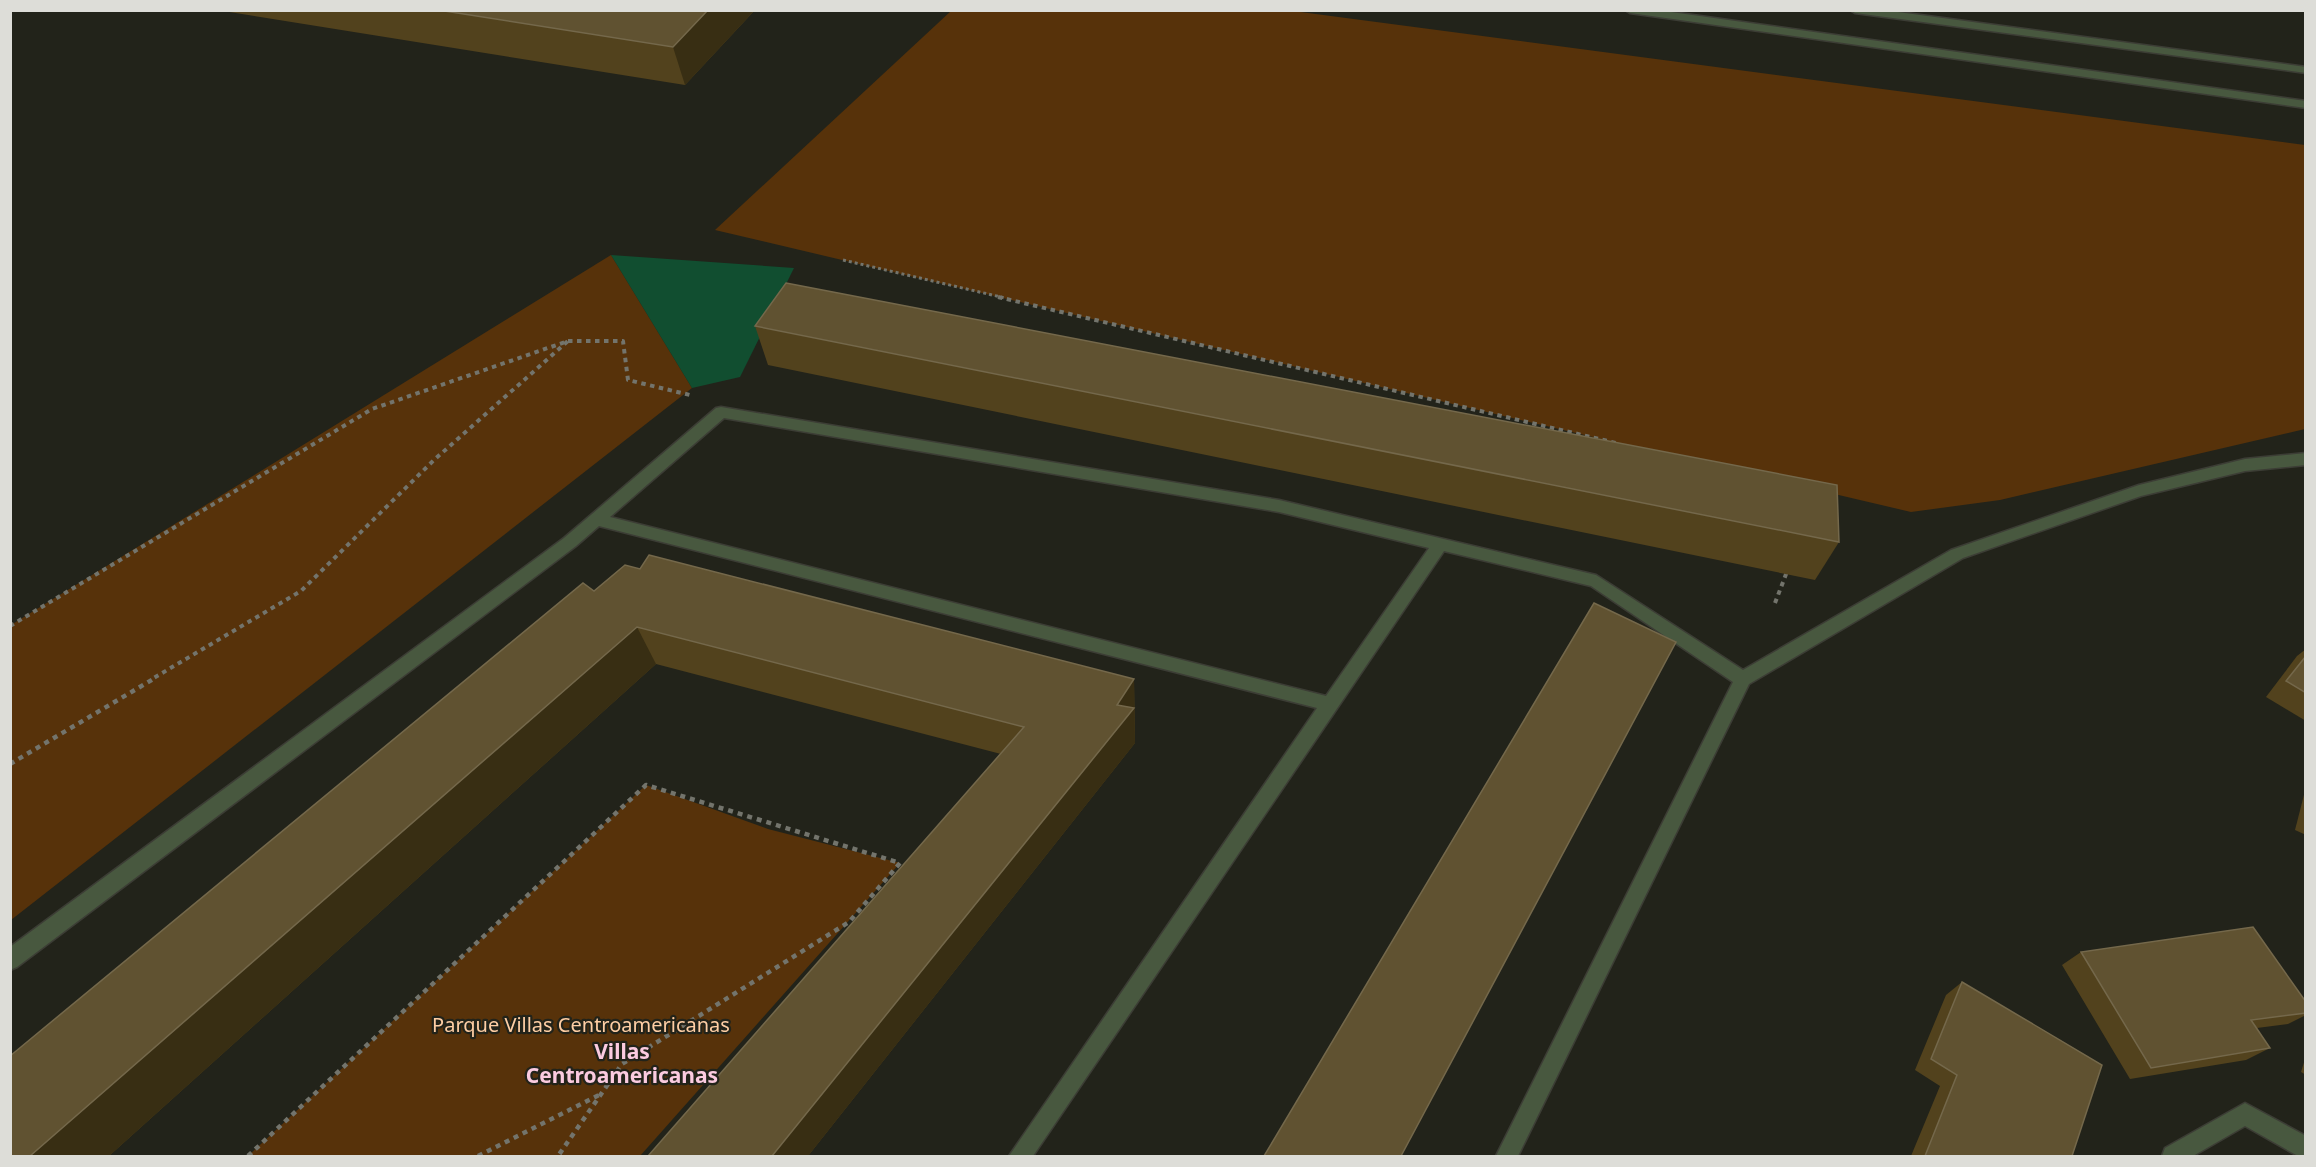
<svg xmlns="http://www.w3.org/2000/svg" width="2316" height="1167" viewBox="0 0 2316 1167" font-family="'Noto Sans',sans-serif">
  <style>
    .green { fill: #57320a }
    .water { fill: #114e30 }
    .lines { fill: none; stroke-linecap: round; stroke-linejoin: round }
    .minor-casing { stroke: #3c3d35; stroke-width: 3 }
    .tertiary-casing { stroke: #3c3d35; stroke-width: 3 }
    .path-far2 { stroke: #73746c; stroke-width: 3; stroke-dasharray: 3 3; stroke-linecap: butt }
    .path-far1 { stroke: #73746c; stroke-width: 4; stroke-dasharray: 4.5 4.5; stroke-linecap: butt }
    .path { stroke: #73746c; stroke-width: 4.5; stroke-dasharray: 5 5; stroke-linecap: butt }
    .minor { fill: #48583f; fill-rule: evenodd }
    .tertiary { fill: #48583f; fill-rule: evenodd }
    .wall { fill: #52421d }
    .shaded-wall { fill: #382e13 }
    .building { fill: #605231; stroke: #74684b; stroke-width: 1.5 }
    .labels { text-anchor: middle; stroke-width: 4.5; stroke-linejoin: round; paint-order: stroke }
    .near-park-label { font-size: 20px; fill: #fecea4; stroke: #22231a }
    .near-neighbourhood-label { font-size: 21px; font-weight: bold; fill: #fbcbe0; stroke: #22231a }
  </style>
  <rect width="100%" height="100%" fill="#22231a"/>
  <g class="green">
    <path d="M 951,11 L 1293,11 L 2305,145 L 2305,429 L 2000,500 L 1911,512 L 715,230 Z"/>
    <path d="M 611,255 L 692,388 L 11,920 L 11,625 Z"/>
    <path d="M 646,785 L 768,829 L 900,863 L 640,1156 L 248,1156 Z"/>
  </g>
  <path class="water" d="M 611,255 L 794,268 L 740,377 L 692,388 Z"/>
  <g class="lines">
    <defs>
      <g id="minor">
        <path d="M 721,407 L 1279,500 L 1596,575 L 1743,670 L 1951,550 L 2139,485 L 2245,459 L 2306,453 L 2306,465 L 2245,471 L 2141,496 L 1963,558 L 1749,684 L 1518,1156 L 1496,1156 L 1733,682 L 1591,586 L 1444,551 L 1033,1156 L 1009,1156 L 1317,708 L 599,526 L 576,546 L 17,967 L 10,970 L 10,947 L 564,538 L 716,408 ZM 724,418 L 1279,512 L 1429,548 L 1326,696 L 610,517 Z"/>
        <path d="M 2245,1103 L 2306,1136 L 2306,1156 L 2298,1156 L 2245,1126 L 2193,1156 L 2162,1156 L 2165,1148 Z"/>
      </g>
      <g id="tertiary">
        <path d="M 1625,10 L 1657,10 L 2306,101 L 2306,108 L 1630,13 Z"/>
        <path d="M 1850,10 L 1883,10 L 2306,67 L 2306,73 L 1855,13 Z"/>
      </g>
    </defs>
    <use href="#minor" class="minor-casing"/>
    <use href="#tertiary" class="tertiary-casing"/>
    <path class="path-far2" d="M 843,260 L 1005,298"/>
    <g class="path-far1">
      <path d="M 998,297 L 1616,443"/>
      <path d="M 568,341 L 623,341 L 628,380 L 690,395"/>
      <path d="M 1775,603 L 1788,569"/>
      <path d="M 10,626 L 372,409 L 568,341 L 434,460 L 301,591 L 152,679"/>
    </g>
    <g class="path">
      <path d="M 10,764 L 155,678"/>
      <path d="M 248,1156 L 646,785 L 900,863 L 849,922 L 622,1064 L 558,1156"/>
      <path d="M 478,1156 L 601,1094"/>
    </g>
    <use href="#minor" class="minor"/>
    <use href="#tertiary" class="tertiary"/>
  </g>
  <g class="wall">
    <path d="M 217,10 L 755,10 L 685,85 Z"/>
    <path d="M 755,326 L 1839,542 L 1815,580 L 768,365 Z"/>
    <path d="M 640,569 L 1134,679 L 1135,743 L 808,1156 L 648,1156 L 1001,754 L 656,664 L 109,1156 L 10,1156 L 594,591 Z"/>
    <path d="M 2306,649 L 2306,721 L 2266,697 L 2297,656 Z"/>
    <path d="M 2306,787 L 2306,835 L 2295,830 Z"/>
    <path d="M 2081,952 L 2306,1002 L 2306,1015 L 2288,1024 L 2257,1028 L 2270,1048 L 2246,1060 L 2130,1079 L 2062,965 Z"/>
    <path d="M 1962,982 L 2072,1156 L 1911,1156 L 1940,1086 L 1915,1070 L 1946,995 Z"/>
    <path d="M 2306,1056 L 2306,1075 L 2301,1072 Z"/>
  </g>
  <g class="shaded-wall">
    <path d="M 708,10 L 755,10 L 685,85 L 673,47 Z"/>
    <path d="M 637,627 L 656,664 L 109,1156 L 30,1156 Z"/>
    <path d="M 1134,679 L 1135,743 L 808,1156 L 772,1156 L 1117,705 Z"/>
  </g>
  <g class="building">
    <path d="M 438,10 L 708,10 L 673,47 Z"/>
    <path d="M 786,283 L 1837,485 L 1839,542 L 755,326 Z"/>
    <path d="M 649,555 L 1134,679 L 1117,705 L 1134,708 L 772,1156 L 648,1156 L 1024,727 L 637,627 L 30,1156 L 10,1156 L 10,1056 L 583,583 L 594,591 L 625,565 L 640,569 Z"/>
    <path d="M 1594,603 L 1676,642 L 1401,1156 L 1264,1156 Z"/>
    <path d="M 2306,656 L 2306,693 L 2286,681 Z"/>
    <path d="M 2253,927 L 2306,1002 L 2306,1013 L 2251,1020 L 2270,1048 L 2151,1068 L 2081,952 Z"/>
    <path d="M 1962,982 L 2102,1065 L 2072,1156 L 1925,1156 L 1957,1075 L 1931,1059 Z"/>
  </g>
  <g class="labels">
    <g class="near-park-label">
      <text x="581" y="1032">Parque Villas Centroamericanas</text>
    </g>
    <g class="near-neighbourhood-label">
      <text x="622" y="1059">Villas<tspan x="622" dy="24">Centroamericanas</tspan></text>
    </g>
  </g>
  <rect width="2316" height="1167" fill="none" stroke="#ddddd8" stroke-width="24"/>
</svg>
